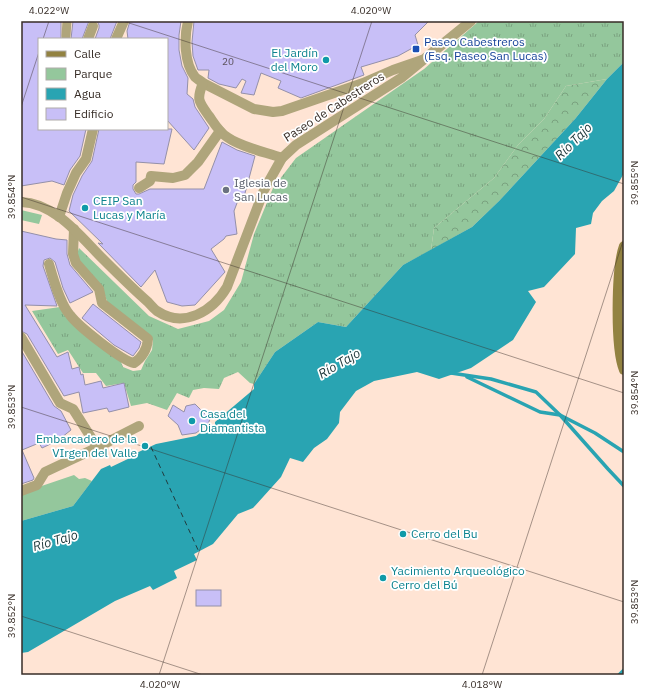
<svg xmlns="http://www.w3.org/2000/svg" width="645" height="696" viewBox="0 0 645 696" font-family="'IBM Plex Sans',sans-serif">
  <style>
    .grass { fill: url(#grass-tufts) }
    .forest { fill: url(#forest-crowns) }
    .park { fill: #94c79c }
    .water { fill: #29a4b2 }
    .lines { fill: none; stroke-linecap: round; stroke-linejoin: round }
    .stream { stroke: #29a4b2; stroke-width: 3.5 }
    .ferry { stroke: #213b3e; stroke-width: 1; stroke-dasharray: 5 4; stroke-linecap: butt }
    .building { fill: #c8bff7; stroke: #9490a9 }
    .pedestrian { stroke: #afa57b; stroke-width: 9 }
    .minor { stroke: #afa57b; stroke-width: 10 }
    .tertiary { stroke: #afa57b; stroke-width: 10 }
    .secondary { stroke: #928241; stroke-width: 10 }
    .ticks { fill: none; stroke: #372d27; stroke-width: 1; stroke-opacity: 0.45 }
    .transit-dot { fill: #1a4fb4; stroke: #fff; stroke-width: 1.5 }
    .culture-dot { fill: #0f9aa8; stroke: #fff; stroke-width: 1.5 }
    .worship-dot { fill: #6b7280; stroke: #fff; stroke-width: 1.5 }
    .labels { text-anchor: middle; stroke-width: 3.5; stroke-linejoin: round; paint-order: stroke }
    .number-label { font-size: 10px; fill: #5b525b }
    .transit-label { font-size: 12px; fill: #164399; stroke: #fff; text-anchor: start }
    .culture-label { font-size: 12px; fill: #0d838f; stroke: #fff; text-anchor: start }
    .street-label { font-size: 12px; fill: #372d27; stroke: #fff }
    .worship-label { font-size: 12px; fill: #5b616d; stroke: #fff; text-anchor: start }
    .water-label { font-size: 13px; font-style: italic; fill: #213b3e; stroke: #fff }
    .neatline { fill: none; stroke: #372d27; stroke-width: 1.5 }
    .ticks-label { font-size: 10px; text-anchor: middle; fill: #372d27 }
  </style>
  <defs>
    <pattern id="grass-tufts" width="24" height="20" patternUnits="userSpaceOnUse"><rect width="24" height="20" fill="#94c79c"/><path d="M3 7l-1-3M5 7V3M7 7l1-3M15 17l-1-3M17 17v-4M19 17l1-3" fill="none" stroke="#7aa27f"/></pattern>
    <pattern id="forest-crowns" width="20" height="18" patternUnits="userSpaceOnUse"><rect width="20" height="18" fill="#94c79c"/><path d="M2 6a3 3 0 1 1 6 0M12 15a3 3 0 1 1 6 0" fill="none" stroke="#7aa27f"/></pattern>
  </defs>
  <rect width="100%" height="100%" fill="#ffe4d4"/>
  <path class="grass" d="M 479,21 L 624,21 L 624,62 L 607,79 L 566,86 L 544,119 L 518,145 L 494,178 L 434,228 L 431,250 L 403,265 L 346,327 L 318,322 L 275,352 L 254,384 L 250,383 L 238,372 L 224,378 L 219,389 L 204,388 L 193,390 L 189,398 L 177,393 L 167,410 L 147,403 L 131,406 L 124,383 L 106,386 L 96,373 L 83,373 L 68,350 L 58,354 L 32,311 L 60,307 L 121,362 L 123,367 L 133,371 L 141,370 L 145,361 L 152,350 L 153,340 L 109,307 L 103,290 L 81,264 L 77,254 L 79,248 L 149,316 L 178,329 L 209,321 L 224,310 L 241,282 L 254,234 L 273,188 L 296,158 L 424,69 Z"/>
  <path class="forest" d="M 607,79 L 575,119 L 499,201 L 472,227 L 431,250 L 434,228 L 494,178 L 518,145 L 544,119 L 566,86 Z"/>
  <g class="park">
    <path d="M 21,210 L 42,215 L 39,224 L 21,220 Z"/>
    <path d="M 74,475 L 79,479 L 85,478 L 92,481 L 73,506 L 21,521 L 21,493 Z"/>
  </g>
  <path class="water" d="M 624,62 L 624,173 L 614,191 L 602,201 L 593,213 L 591,224 L 576,228 L 575,254 L 544,287 L 528,291 L 536,302 L 513,340 L 471,368 L 439,379 L 417,372 L 374,381 L 356,391 L 340,412 L 339,423 L 327,439 L 314,448 L 303,462 L 290,458 L 281,477 L 253,508 L 238,514 L 213,544 L 194,554 L 197,560 L 174,571 L 177,578 L 153,590 L 150,586 L 115,601 L 28,652 L 21,653 L 21,521 L 73,506 L 101,469 L 110,465 L 111,467 L 132,457 L 132,455 L 156,444 L 196,436 L 210,426 L 215,425 L 215,422 L 254,389 L 254,384 L 275,352 L 318,322 L 346,327 L 403,265 L 472,227 L 499,201 L 575,119 L 607,79 Z"/>
  <g class="lines">
    <g class="stream">
      <path d="M 451,373 L 491,379 L 536,392 L 560,415 L 595,433 L 624,452"/>
      <path d="M 467,377 L 540,412 L 560,415 L 608,469 L 624,486"/>
      <path d="M 619,675 L 624,670"/>
    </g>
    <path class="ferry" d="M 151,447 L 199,552"/>
  </g>
  <g class="building">
    <path d="M 21,21 L 61,21 L 61,39 L 39,39 L 39,129 L 86,129 L 80,156 L 70,170 L 64,185 L 52,181 L 21,186 Z"/>
    <path d="M 73,21 L 89,21 L 82,39 L 71,39 Z"/>
    <path d="M 97,21 L 117,21 L 110,39 L 95,39 L 99,28 L 99,25 Z"/>
    <path d="M 130,21 L 181,21 L 179,35 L 179,50 L 182,66 L 188,78 L 187,94 L 193,99 L 195,107 L 209,128 L 194,150 L 167,120 L 167,39 L 128,39 L 127,31 Z"/>
    <path d="M 194,21 L 361,21 L 365,22 L 370,21 L 429,21 L 415,35 L 418,45 L 398,56 L 361,67 L 364,75 L 301,98 L 278,88 L 281,81 L 261,73 L 254,95 L 241,93 L 246,81 L 242,79 L 236,88 L 219,84 L 208,78 L 209,70 L 198,70 L 193,56 L 192,42 Z"/>
    <path d="M 99,129 L 172,129 L 164,164 L 136,162 L 136,182 L 133,185 L 133,189 L 136,194 L 139,194 L 150,189 L 204,189 L 222,142 L 237,150 L 255,156 L 244,197 L 240,195 L 234,211 L 237,234 L 226,236 L 224,239 L 211,249 L 225,272 L 195,305 L 182,306 L 167,302 L 155,270 L 141,287 L 98,243 L 103,244 L 69,211 L 73,195 L 82,176 L 92,161 Z"/>
    <path d="M 21,231 L 56,239 L 67,240 L 67,254 L 70,265 L 93,292 L 70,303 L 63,288 L 55,262 L 50,258 L 44,260 L 43,266 L 57,306 L 25,305 L 57,357 L 68,352 L 72,369 L 79,367 L 81,375 L 83,374 L 85,385 L 101,381 L 103,388 L 124,383 L 129,407 L 109,412 L 107,408 L 83,413 L 79,392 L 64,396 L 27,334 L 21,331 Z"/>
    <path d="M 93,304 L 141,342 L 139,348 L 133,356 L 114,345 L 82,318 Z"/>
    <path d="M 21,350 L 54,406 L 61,411 L 71,430 L 57,441 L 42,448 L 39,443 L 22,450 L 34,478 L 33,480 L 21,484 Z"/>
    <path d="M 195,404 L 210,419 L 208,424 L 196,433 L 182,435 L 178,425 L 168,416 L 173,405 L 184,412 L 186,406 Z"/>
    <rect x="196" y="590" width="25" height="16"/>
  </g>
  <g class="lines">
    <path class="pedestrian" d="M 66,36 L 67,21"/>
    <g class="minor">
      <path d="M 188,21 C 184,38 184,63 195,77 C 197,79 201,81 203,83 L 254,109 L 273,112 L 282,111 L 363,83 L 393,70 L 422,60"/>
      <path d="M 88,39 L 93,26"/>
      <path d="M 116,39 L 124,21"/>
      <path d="M 203,83 C 196,100 199,102 209,116 C 214,123 219,132 227,137 C 241,147 265,152 282,158"/>
      <path d="M 139,188 L 150,181 L 151,176 L 173,178 L 185,175 L 198,162 L 220,131"/>
      <path d="M 59,217 L 67,193 L 76,173 L 86,159 L 93,129"/>
      <path d="M 49,264 C 53,278 60,304 70,315 C 78,326 122,361 134,363 C 143,357 147,350 148,339 L 102,303 L 99,289 L 76,263 L 73,254 L 74,229"/>
      <path d="M 21,337 L 60,403 L 73,409 L 97,447"/>
      <path d="M 21,491 L 37,485 L 45,472 L 94,449 L 139,426"/>
    </g>
    <path class="tertiary" d="M 21,202 C 55,203 80,236 102,258 C 117,273 132,288 148,302 C 151,305 154,309 157,311 C 184,329 213,311 227,287 L 264,190 L 282,158 L 296,145 L 401,78 L 471,21"/>
    <path class="secondary" d="M 624,246 C 616,268 615,348 624,370"/>
  </g>
  <path class="ticks" d="M 123,21 L 624,184M 43,39 L 49,21M 21,107 L 39,52M 21,197 L 624,393M 21,407 L 624,602M 21,616 L 203,675M 159,675 L 372,21M 482,675 L 624,238"/>
  <rect class="transit-dot" x="412" y="45" width="8" height="8" rx="2"/>
  <g class="culture-dot">
    <circle cx="326" cy="60" r="4"/>
    <circle cx="85" cy="208" r="4"/>
    <circle cx="192" cy="421" r="4"/>
    <circle cx="145" cy="446" r="4"/>
    <circle cx="403" cy="534" r="4"/>
    <circle cx="383" cy="578" r="4"/>
  </g>
  <circle class="worship-dot" cx="226" cy="190" r="4"/>
  <g class="labels">
    <g class="number-label">
      <text x="228" y="65">20</text>
    </g>
    <g class="transit-label">
      <text x="424" y="46">Paseo Cabestreros<tspan x="424" dy="14">(Esq. Paseo San Lucas)</tspan></text>
    </g>
    <g class="culture-label">
      <text x="318" y="57" text-anchor="end">El Jardín<tspan x="318" dy="14">del Moro</tspan></text>
      <text x="93" y="205">CEIP San<tspan x="93" dy="14">Lucas y María</tspan></text>
      <text x="200" y="418">Casa del<tspan x="200" dy="14">Diamantista</tspan></text>
      <text x="137" y="443" text-anchor="end">Embarcadero de la<tspan x="137" dy="14">VIrgen del Valle</tspan></text>
      <text x="411" y="538">Cerro del Bu</text>
      <text x="391" y="575">Yacimiento Arqueológico<tspan x="391" dy="14">Cerro del Bú</tspan></text>
    </g>
    <g class="street-label">
      <text transform="translate(334 107) rotate(-33)" y="4">Paseo de Cabestreros</text>
    </g>
    <g class="worship-label">
      <text x="234" y="187">Iglesia de<tspan x="234" dy="14">San Lucas</tspan></text>
    </g>
    <g class="water-label">
      <text transform="translate(573 141) rotate(-45)" y="5">Río Tajo</text>
      <text transform="translate(339 363) rotate(-30)" y="5">Río Tajo</text>
      <text transform="translate(55 540) rotate(-16)" y="5">Río Tajo</text>
    </g>
  </g>
  <rect width="645" height="696" fill="none" stroke="#ffffff" stroke-width="44"/>
  <rect x="38" y="38" width="130" height="92" fill="#ffffff" stroke="#afaba9"/>
  <rect x="46" y="51" width="20" height="6" fill="#928241" stroke="#afaba9"/>
  <text x="74" y="58" font-size="12" fill="#372d27">Calle</text>
  <rect x="46" y="68" width="20" height="12" fill="#94c79c" stroke="#afaba9"/>
  <text x="74" y="78" font-size="12" fill="#372d27">Parque</text>
  <rect x="46" y="88" width="20" height="12" fill="#29a4b2" stroke="#afaba9"/>
  <text x="74" y="98" font-size="12" fill="#372d27">Agua</text>
  <rect x="46" y="108" width="20" height="12" fill="#c8bff7" stroke="#afaba9"/>
  <text x="74" y="118" font-size="12" fill="#372d27">Edificio</text>
  <rect x="22" y="22" width="601" height="652" class="neatline"/>
  <g class="ticks-label">
    <text x="49" y="14">4.022°W</text>
    <text x="371" y="14">4.020°W</text>
    <text transform="translate(634 183) rotate(-90)" y="4">39.855°N</text>
    <text transform="translate(11 197) rotate(-90)" y="4">39.854°N</text>
    <text transform="translate(634 393) rotate(-90)" y="4">39.854°N</text>
    <text transform="translate(11 407) rotate(-90)" y="4">39.853°N</text>
    <text transform="translate(634 602) rotate(-90)" y="4">39.853°N</text>
    <text transform="translate(11 616) rotate(-90)" y="4">39.852°N</text>
    <text x="160" y="688">4.020°W</text>
    <text x="482" y="688">4.018°W</text>
  </g>
</svg>
